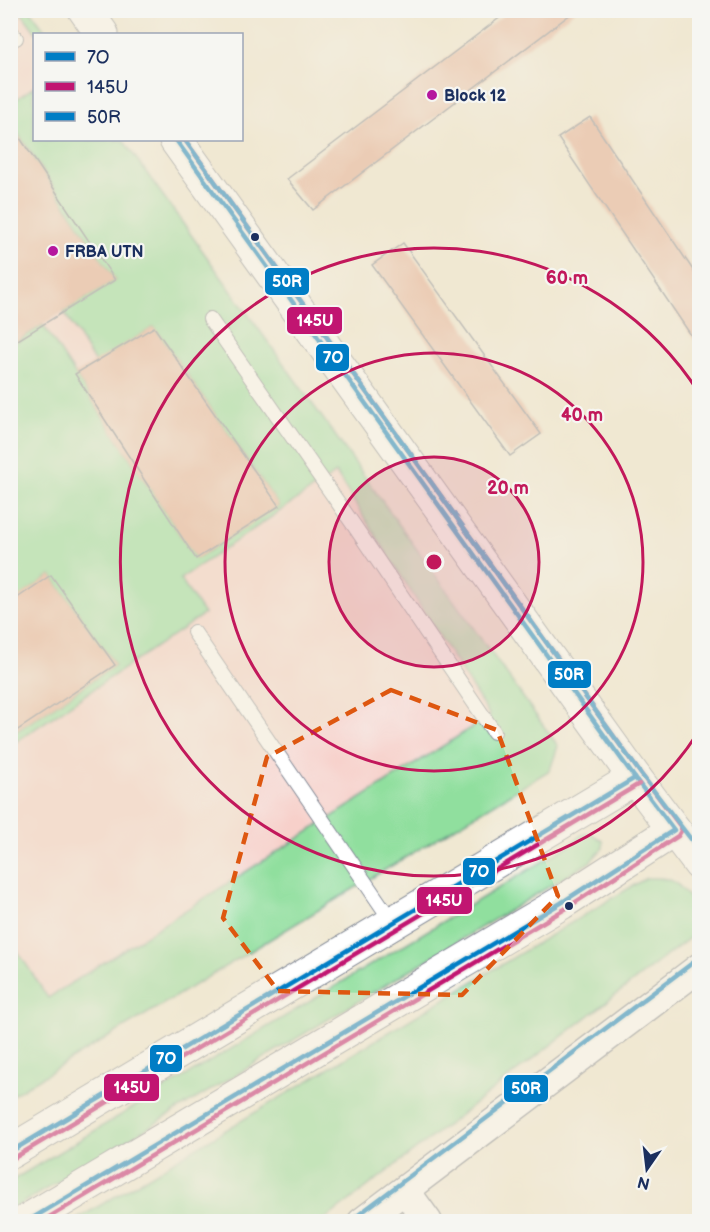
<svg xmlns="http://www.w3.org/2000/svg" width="710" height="1232" viewBox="0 0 710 1232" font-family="'Balsamiq Sans',sans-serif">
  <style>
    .built { fill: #f7d0ca }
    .green { fill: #90df9e; stroke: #56877e; stroke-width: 1.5 }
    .building { fill: #e5ab93 }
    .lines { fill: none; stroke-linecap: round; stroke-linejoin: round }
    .service-casing { stroke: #868c98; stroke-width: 16 }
    .minor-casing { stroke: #868c98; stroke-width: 31 }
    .tertiary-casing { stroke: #868c98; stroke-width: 35 }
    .service { stroke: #fff; stroke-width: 14 }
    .minor { stroke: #fff; stroke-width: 28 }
    .tertiary { stroke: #fff; stroke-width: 33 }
    .bus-1-casing { stroke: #f6f6f2; stroke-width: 9 }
    .bus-2-casing { stroke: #f6f6f2; stroke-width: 9 }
    .bus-3-casing { stroke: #f6f6f2; stroke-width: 9 }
    .bus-1 { stroke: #007dc5; stroke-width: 4.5 }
    .bus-2 { stroke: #c11571; stroke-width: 4.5 }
    .bus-3 { stroke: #007dc5; stroke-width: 4.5 }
    .marked { fill: none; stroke: #de5710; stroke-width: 4.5; stroke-dasharray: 12 8; stroke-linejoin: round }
    .ring { fill: none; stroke: #c2185b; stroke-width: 3 }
    .poi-dot { fill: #b5179e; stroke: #f6f6f2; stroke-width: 2 }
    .bus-dot { fill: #1b2f5e; stroke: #f6f6f2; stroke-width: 2 }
    .labels { text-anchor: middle; stroke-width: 4.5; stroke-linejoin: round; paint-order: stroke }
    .poi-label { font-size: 16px; font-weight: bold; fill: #1b2f5e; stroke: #f6f6f2; text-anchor: start }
    .centre { fill: #c2185b; stroke: #f6f6f2; stroke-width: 3 }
    .ring-label { font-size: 18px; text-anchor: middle; font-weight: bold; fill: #c2185b; stroke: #f6f6f2; stroke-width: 4.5; stroke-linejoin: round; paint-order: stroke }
    .line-badge { stroke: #f6f6f2; stroke-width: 2 }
    .badge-label { font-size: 16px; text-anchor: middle; font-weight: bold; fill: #fff }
  </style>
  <rect width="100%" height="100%" fill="#f6f6f2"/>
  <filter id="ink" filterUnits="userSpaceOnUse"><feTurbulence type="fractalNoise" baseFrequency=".0167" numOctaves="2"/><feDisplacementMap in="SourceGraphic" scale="12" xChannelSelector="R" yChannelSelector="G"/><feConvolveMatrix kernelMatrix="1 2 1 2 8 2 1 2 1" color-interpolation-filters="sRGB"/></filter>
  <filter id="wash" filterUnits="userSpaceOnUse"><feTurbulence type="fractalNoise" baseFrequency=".008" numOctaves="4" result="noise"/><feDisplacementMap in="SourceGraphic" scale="24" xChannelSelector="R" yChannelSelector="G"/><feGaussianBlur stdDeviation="1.35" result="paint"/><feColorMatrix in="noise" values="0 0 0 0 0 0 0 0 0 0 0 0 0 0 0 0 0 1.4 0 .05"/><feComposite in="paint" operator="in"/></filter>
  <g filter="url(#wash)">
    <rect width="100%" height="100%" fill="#f0e8d2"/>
    <path class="built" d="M 30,10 L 48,34 L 34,34 L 34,140 L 123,140 L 558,746 L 550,770 L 11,1095 L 10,11 Z"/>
    <g class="green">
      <path d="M 20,11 L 31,11 L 48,34 L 37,34 Z"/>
      <path d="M 34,87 L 34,140 L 123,140 L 558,746 L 550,770 L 11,1096 L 10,939 L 48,998 L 490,716 L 336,473 L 180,579 L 204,614 L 11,745 L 11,735 L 115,665 L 51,575 L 11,603 L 11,345 L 43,325 L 196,559 L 279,506 L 154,327 L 95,363 L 64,312 L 115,280 L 11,123 L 11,103 Z"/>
      <path d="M 590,833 L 603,841 L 603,848 L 590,862 L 11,1210 L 11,1181 L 570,845 L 581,835 Z"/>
      <path d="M 646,878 C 655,878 666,877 674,882 C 676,883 679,886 681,888 C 695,902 696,917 692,936 L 323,1221 L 74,1221 Z"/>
    </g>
    <g id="blocks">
      <g class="building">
        <path d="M 510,10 L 576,10 L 313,210 L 287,179 Z"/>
        <path d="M 590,117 L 699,279 L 699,347 L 558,138 Z"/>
        <path d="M 10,123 L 115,280 L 10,345 Z"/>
        <path d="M 403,243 L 541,434 L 510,456 L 372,265 Z"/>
        <path d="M 154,327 L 279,506 L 196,559 L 75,374 Z"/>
        <path d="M 51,575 L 115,665 L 10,735 L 10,603 Z"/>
      </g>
    </g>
  </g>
  <g filter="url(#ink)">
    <use href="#blocks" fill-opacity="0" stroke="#868c98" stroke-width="1.5"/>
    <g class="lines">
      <defs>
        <g id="service">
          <path d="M 10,31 L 16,38"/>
          <path d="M 210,319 L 353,524 L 494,732"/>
          <path d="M 194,632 L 393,923"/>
        </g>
        <g id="minor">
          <path d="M 405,1190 L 428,1222"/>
          <path d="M 362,1222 L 700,967"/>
        </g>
        <g id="tertiary">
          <path d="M 85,10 L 102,34"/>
          <path d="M 176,140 L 635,778 L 700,864"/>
          <path d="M 10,1152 L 635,778"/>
          <path d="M 25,1222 L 561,903 L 674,830"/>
        </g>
      </defs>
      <use href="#service" class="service-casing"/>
      <use href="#minor" class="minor-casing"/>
      <use href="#tertiary" class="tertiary-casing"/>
      <use href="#service" class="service"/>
      <use href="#minor" class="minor"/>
      <use href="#tertiary" class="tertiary"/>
      <defs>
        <g id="bus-1">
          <path d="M 10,1152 L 635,778"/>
          <path d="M 26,1222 L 561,903 L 674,830 L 635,778 L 176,140"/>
        </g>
        <g id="bus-2">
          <path d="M 14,1158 L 639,784"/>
          <path d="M 41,1222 L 565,909 L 678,836 L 681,831 L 680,826 L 641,774 L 185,140"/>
        </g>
        <g id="bus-3">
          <path d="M 185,140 L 641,774 L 700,851"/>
          <path d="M 357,1216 L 695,961"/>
        </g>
      </defs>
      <use href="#bus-1" class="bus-1-casing"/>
      <use href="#bus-2" class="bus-2-casing"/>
      <use href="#bus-3" class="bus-3-casing"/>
      <use href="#bus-1" class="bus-1"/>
      <use href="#bus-2" class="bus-2"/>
      <use href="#bus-3" class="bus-3"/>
    </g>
  </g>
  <path d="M0 0H710V1232H0ZM 391,690 L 497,730 L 558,896 L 462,995 L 278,991 L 223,918 L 267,757 Z" fill="#f0e8d2" fill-opacity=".55" fill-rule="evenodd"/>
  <path class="marked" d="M 391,690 L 497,730 L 558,896 L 462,995 L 278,991 L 223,918 L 267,757 Z"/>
  <circle cx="434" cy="562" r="105" fill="#c2185b" fill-opacity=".12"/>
  <g class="ring">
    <circle cx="434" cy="562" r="105"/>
    <circle cx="434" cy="562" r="209"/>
    <path d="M699 731A314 314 0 1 1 699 393"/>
  </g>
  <g class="poi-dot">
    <circle cx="432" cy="95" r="6"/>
    <circle cx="53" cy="251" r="6"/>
  </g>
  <g class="bus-dot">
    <circle cx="255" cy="237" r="5"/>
    <circle cx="569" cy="906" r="5"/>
  </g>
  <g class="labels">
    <g class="poi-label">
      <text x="444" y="101">Block 12</text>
      <text x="65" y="257">FRBA UTN</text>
    </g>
  </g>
  <circle cx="434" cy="562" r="9" class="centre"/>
  <g class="ring-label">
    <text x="567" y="284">60 m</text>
    <text x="582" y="421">40 m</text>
    <text x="508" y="494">20 m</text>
  </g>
  <g class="line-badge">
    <rect x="264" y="267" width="46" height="29" rx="6" fill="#007dc5"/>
    <rect x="286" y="306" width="57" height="29" rx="6" fill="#c11571"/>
    <rect x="315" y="343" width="35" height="29" rx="6" fill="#007dc5"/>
    <rect x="547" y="660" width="45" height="29" rx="6" fill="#007dc5"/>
    <rect x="462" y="857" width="34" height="29" rx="6" fill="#007dc5"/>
    <rect x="416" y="886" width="57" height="29" rx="6" fill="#c11571"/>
    <rect x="149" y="1044" width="34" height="29" rx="6" fill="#007dc5"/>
    <rect x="103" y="1073" width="57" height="29" rx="6" fill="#c11571"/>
    <rect x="503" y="1074" width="46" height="29" rx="6" fill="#007dc5"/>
  </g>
  <g class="badge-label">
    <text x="287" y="287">50R</text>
    <text x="315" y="326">145U</text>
    <text x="333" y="363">7O</text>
    <text x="569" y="680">50R</text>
    <text x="479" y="877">7O</text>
    <text x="444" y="906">145U</text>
    <text x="166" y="1064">7O</text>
    <text x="132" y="1093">145U</text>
    <text x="526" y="1094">50R</text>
  </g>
  <rect width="710" height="1232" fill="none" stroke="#f6f6f2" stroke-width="36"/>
  <rect x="33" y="33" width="210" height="108" fill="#f6f6f2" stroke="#9ea6b7" stroke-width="1.5"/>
  <rect x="45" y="52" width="30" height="9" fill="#007dc5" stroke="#9ea6b7" stroke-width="1.5"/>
  <text x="87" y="63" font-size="18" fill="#1b2f5e">7O</text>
  <rect x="45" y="82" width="30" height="9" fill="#c11571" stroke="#9ea6b7" stroke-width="1.5"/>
  <text x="87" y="93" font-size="18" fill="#1b2f5e">145U</text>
  <rect x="45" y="112" width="30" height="9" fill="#007dc5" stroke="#9ea6b7" stroke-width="1.5"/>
  <text x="87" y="123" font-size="18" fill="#1b2f5e">50R</text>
  <g transform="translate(647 1169) rotate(194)" stroke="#f6f6f2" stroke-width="4.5" paint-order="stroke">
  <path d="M0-4.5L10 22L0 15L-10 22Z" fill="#1b2f5e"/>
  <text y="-9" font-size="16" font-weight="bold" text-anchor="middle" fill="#1b2f5e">N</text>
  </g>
</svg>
